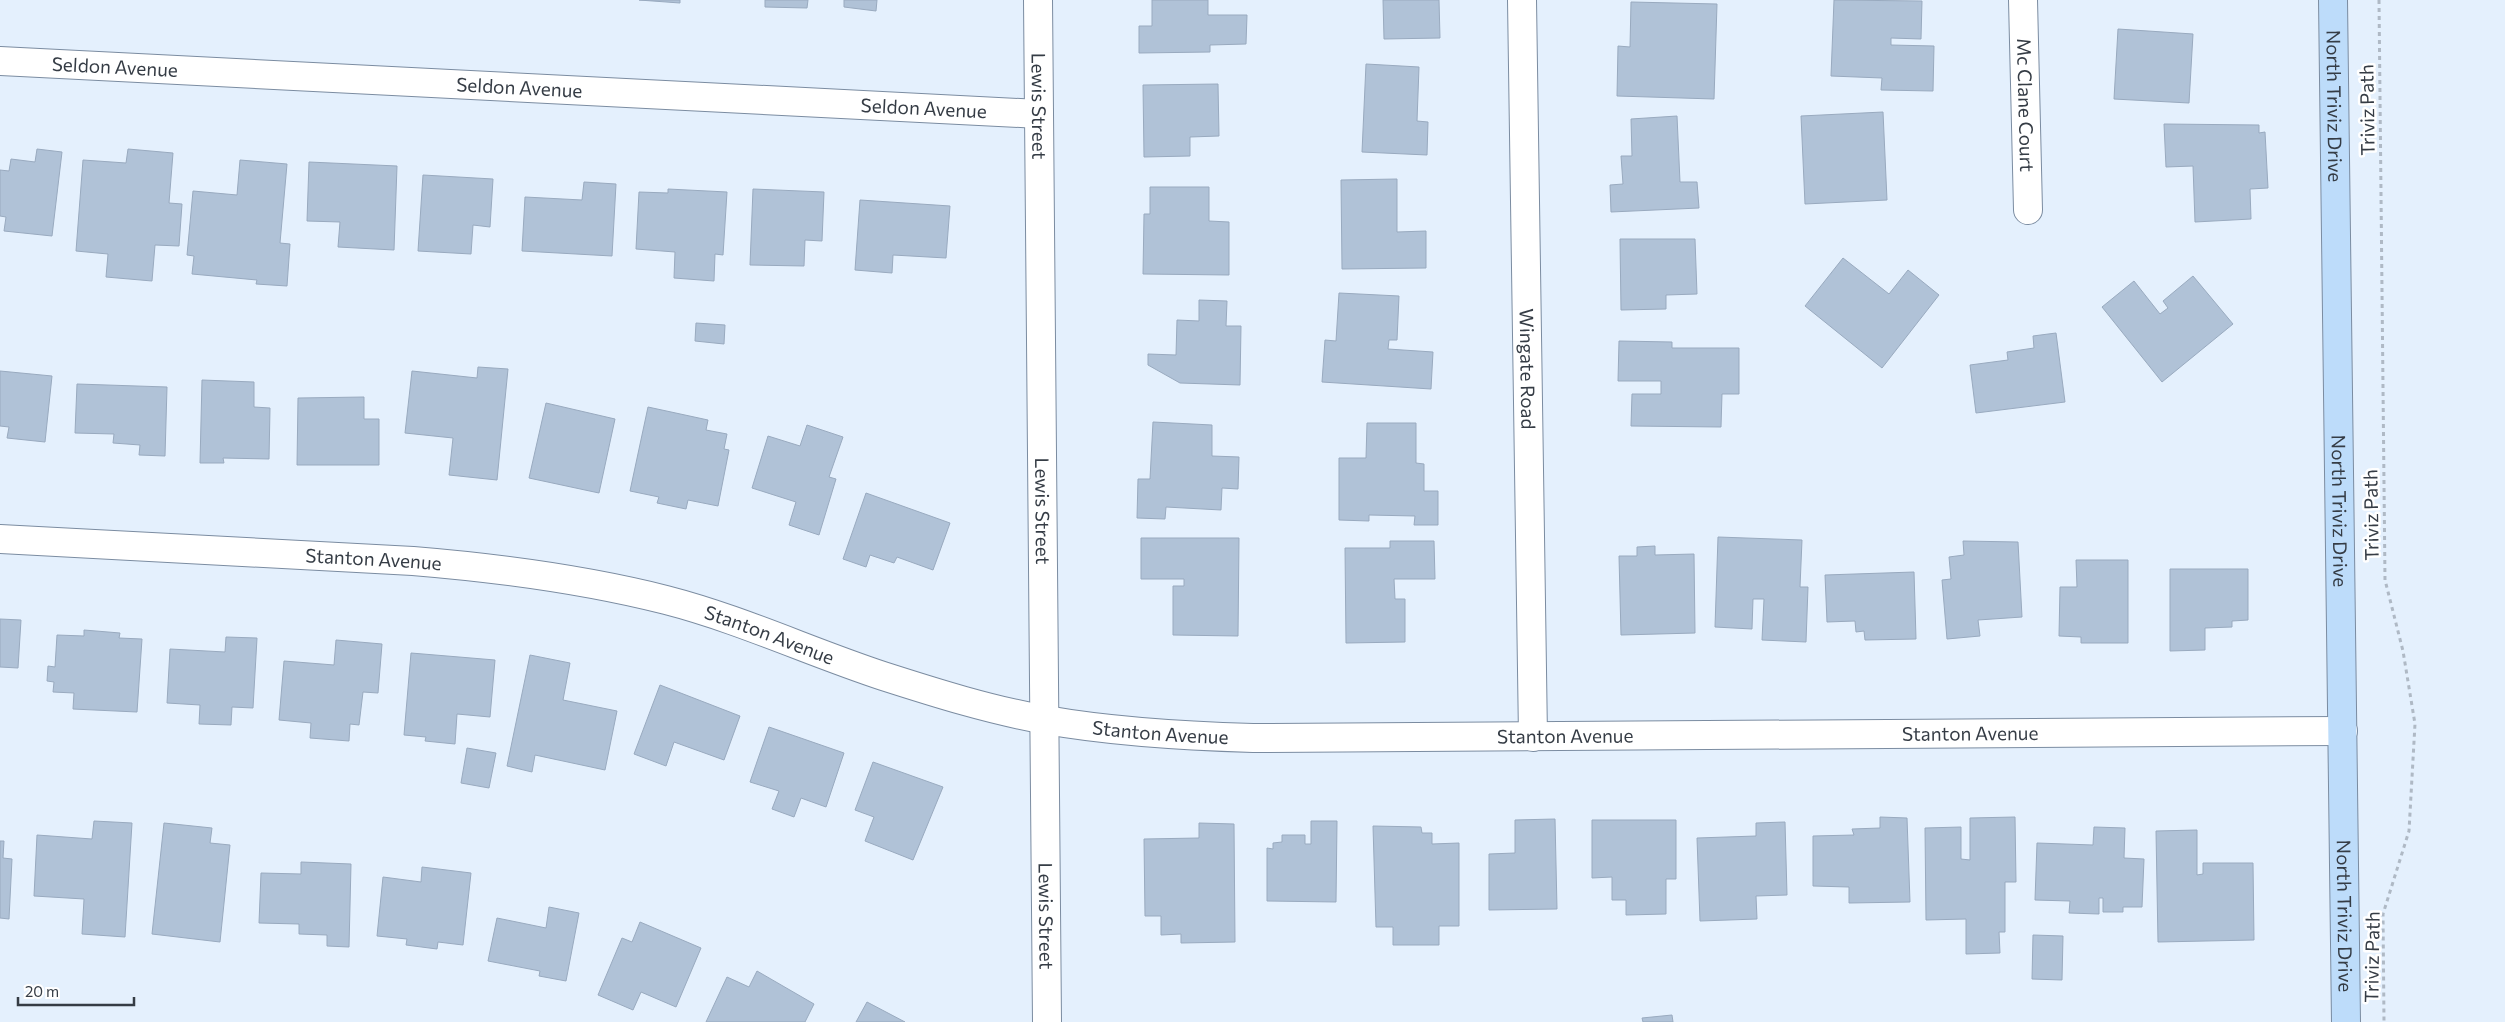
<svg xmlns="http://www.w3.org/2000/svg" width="2505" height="1022" viewBox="0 0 2505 1022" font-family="Commissioner,sans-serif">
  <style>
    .building { fill: #b0c2d7; stroke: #99aabf }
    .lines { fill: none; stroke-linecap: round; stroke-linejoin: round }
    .street-casing { stroke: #7b8ca1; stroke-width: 30 }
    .secondary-casing { stroke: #7b8ca1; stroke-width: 30 }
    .path { stroke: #afb9c5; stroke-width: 3; stroke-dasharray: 4 4; stroke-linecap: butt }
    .street { stroke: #fff; stroke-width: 28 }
    .secondary { stroke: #bddcfa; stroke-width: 28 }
    .labels { text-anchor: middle; stroke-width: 5; stroke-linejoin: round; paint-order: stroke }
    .street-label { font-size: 19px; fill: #353c45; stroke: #fff }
  </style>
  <rect width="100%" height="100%" fill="#e4f0fd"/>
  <g class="building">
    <path d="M 639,0 L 680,0 L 680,3 Z"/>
    <path d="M 765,0 L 808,0 L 807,8 L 765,7 Z"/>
    <path d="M 844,0 L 877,0 L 876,11 L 844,7 Z"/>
    <path d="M 1152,0 L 1208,0 L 1208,15 L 1247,15 L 1246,44 L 1210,45 L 1210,52 L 1139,53 L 1139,26 L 1152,26 Z"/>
    <path d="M 1383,0 L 1439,0 L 1440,38 L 1384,39 Z"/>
    <path d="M 1834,0 L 1922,1 L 1921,39 L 1891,38 L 1891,45 L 1934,46 L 1933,91 L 1881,90 L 1882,78 L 1831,76 Z"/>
    <path d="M 1631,2 L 1717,4 L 1714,99 L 1617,96 L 1618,46 L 1630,47 Z"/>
    <path d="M 2118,29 L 2193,34 L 2189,103 L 2114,99 Z"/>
    <path d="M 1366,64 L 1419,67 L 1417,121 L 1428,122 L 1427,155 L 1362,152 Z"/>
    <path d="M 1218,84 L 1219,136 L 1190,137 L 1190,156 L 1144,157 L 1143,85 Z"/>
    <path d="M 1883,112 L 1887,200 L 1805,204 L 1801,116 Z"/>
    <path d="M 1677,116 L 1680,182 L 1697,182 L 1699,208 L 1611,212 L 1610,185 L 1623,184 L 1621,156 L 1632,156 L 1631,119 Z"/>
    <path d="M 2164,124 L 2259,125 L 2259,133 L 2265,132 L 2268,188 L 2250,189 L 2251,219 L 2195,222 L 2193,166 L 2166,167 Z"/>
    <path d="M 37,149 L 62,152 L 52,236 L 4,231 L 6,217 L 0,216 L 0,170 L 9,171 L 11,159 L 35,162 Z"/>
    <path d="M 128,149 L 173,153 L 169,203 L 182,204 L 179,246 L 155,245 L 152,281 L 106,277 L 108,254 L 76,251 L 83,160 L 126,163 Z"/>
    <path d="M 240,160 L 287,164 L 280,243 L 290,244 L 287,286 L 256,284 L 257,280 L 192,274 L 194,256 L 187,255 L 193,191 L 237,195 Z"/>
    <path d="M 309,162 L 397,166 L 394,250 L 338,247 L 340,222 L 307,221 Z"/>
    <path d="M 423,175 L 493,179 L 490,227 L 473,225 L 471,254 L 418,251 Z"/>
    <path d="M 1397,179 L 1397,232 L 1426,231 L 1426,268 L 1342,269 L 1341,180 Z"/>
    <path d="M 584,182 L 616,184 L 612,256 L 522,251 L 525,197 L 582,200 Z"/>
    <path d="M 1150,187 L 1209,187 L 1209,221 L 1229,222 L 1229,275 L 1143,274 L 1144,214 L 1150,214 Z"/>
    <path d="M 668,189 L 727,192 L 723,255 L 715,254 L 714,281 L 674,278 L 675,252 L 636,249 L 639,192 L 668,193 Z"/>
    <path d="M 753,189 L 824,192 L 822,241 L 805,240 L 804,266 L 750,265 Z"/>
    <path d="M 860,200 L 950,206 L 946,258 L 893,255 L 892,273 L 855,270 Z"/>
    <path d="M 1620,239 L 1695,239 L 1697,294 L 1666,295 L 1666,309 L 1621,310 Z"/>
    <path d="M 1843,258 L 1889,294 L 1908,270 L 1939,295 L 1882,368 L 1805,306 Z"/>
    <path d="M 2193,276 L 2233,324 L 2162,382 L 2102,307 L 2134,281 L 2160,314 L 2168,308 L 2163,301 Z"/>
    <path d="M 1339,293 L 1399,296 L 1397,340 L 1389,340 L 1388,349 L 1433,352 L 1431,389 L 1322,382 L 1325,340 L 1336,341 Z"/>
    <path d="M 1199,300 L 1227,301 L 1226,326 L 1241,326 L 1240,385 L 1180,383 L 1148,365 L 1148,354 L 1176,355 L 1177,320 L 1199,321 Z"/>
    <path d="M 696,323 L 725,325 L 724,344 L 695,341 Z"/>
    <path d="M 2056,333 L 2065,402 L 1976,413 L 1970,365 L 2008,360 L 2007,352 L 2034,348 L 2033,336 Z"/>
    <path d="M 1619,341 L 1672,342 L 1672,348 L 1739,348 L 1739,394 L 1722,394 L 1721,427 L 1631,426 L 1632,394 L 1661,394 L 1661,381 L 1618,381 Z"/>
    <path d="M 478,367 L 508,369 L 497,480 L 449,475 L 453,438 L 405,433 L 412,371 L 477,378 Z"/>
    <path d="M 0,371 L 52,376 L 45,442 L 7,438 L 9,427 L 0,426 Z"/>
    <path d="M 202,380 L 254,382 L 254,407 L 270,408 L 269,459 L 223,458 L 224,463 L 200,463 Z"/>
    <path d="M 77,384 L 167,387 L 165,456 L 139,455 L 140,445 L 113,443 L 114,434 L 75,433 Z"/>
    <path d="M 364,397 L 364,419 L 379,419 L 379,465 L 297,465 L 298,398 Z"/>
    <path d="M 546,403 L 615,419 L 599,493 L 529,478 Z"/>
    <path d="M 648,407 L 708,420 L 706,430 L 727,434 L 724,449 L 729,450 L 718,506 L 688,500 L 686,509 L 657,503 L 659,497 L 630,491 Z"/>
    <path d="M 1153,422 L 1212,425 L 1212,456 L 1239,457 L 1238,489 L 1222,488 L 1221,510 L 1166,507 L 1165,519 L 1137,518 L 1138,479 L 1150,479 Z"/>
    <path d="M 1367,423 L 1416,423 L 1416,463 L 1424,464 L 1424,491 L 1438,491 L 1438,525 L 1414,525 L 1415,516 L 1369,515 L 1369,521 L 1339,520 L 1339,458 L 1366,458 Z"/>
    <path d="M 807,425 L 843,437 L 829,477 L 836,479 L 819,535 L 789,525 L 796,502 L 752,488 L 768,436 L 800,446 Z"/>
    <path d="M 866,493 L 950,523 L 933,570 L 897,557 L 894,563 L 870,555 L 866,567 L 843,559 Z"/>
    <path d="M 1718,537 L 1802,540 L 1800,587 L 1808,587 L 1806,642 L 1762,640 L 1764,599 L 1753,599 L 1752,629 L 1715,627 Z"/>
    <path d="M 1141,538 L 1239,538 L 1238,636 L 1173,635 L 1173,586 L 1184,586 L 1184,579 L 1141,579 Z"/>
    <path d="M 1390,541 L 1434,541 L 1435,579 L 1394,579 L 1395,599 L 1405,599 L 1405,642 L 1346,643 L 1345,548 L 1390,548 Z"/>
    <path d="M 1963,541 L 2018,542 L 2022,617 L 1978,620 L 1980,636 L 1947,639 L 1942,580 L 1951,579 L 1949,557 L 1964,555 Z"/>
    <path d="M 1655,546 L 1655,555 L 1694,554 L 1695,633 L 1621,635 L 1619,556 L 1637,556 L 1637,547 Z"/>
    <path d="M 2076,560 L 2128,560 L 2128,643 L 2081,643 L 2081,637 L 2059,636 L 2060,587 L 2077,587 Z"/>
    <path d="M 2170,569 L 2248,569 L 2248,620 L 2232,621 L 2232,627 L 2205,628 L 2205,650 L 2170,651 Z"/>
    <path d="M 1914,572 L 1916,639 L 1865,640 L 1864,631 L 1856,632 L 1855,621 L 1827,622 L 1825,575 Z"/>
    <path d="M 0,619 L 21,620 L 18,668 L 0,667 Z"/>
    <path d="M 84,630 L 120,633 L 119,638 L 142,639 L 137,712 L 73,709 L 74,693 L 53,692 L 54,682 L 47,681 L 48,666 L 55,667 L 57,635 L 84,636 Z"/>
    <path d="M 226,637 L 257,638 L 253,708 L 232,707 L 231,725 L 199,724 L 200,705 L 167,703 L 170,649 L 225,652 Z"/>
    <path d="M 336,640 L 382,644 L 378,693 L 363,692 L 359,725 L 350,724 L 349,741 L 310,738 L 311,723 L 279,720 L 284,661 L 334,665 Z"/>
    <path d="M 411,653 L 495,660 L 490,717 L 457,714 L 455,744 L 425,741 L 426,737 L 404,735 Z"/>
    <path d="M 530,655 L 570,663 L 563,700 L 617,711 L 605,770 L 535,755 L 532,772 L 507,766 Z"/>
    <path d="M 660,685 L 740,716 L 724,760 L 674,742 L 666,766 L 634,754 Z"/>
    <path d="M 769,727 L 844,753 L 826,807 L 801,798 L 794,817 L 772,809 L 779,791 L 750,782 Z"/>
    <path d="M 467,748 L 496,753 L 489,788 L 461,783 Z"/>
    <path d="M 873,762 L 943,787 L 913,860 L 865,841 L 874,817 L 855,810 Z"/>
    <path d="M 1880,817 L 1907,818 L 1910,902 L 1849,903 L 1849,887 L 1813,886 L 1813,836 L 1854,835 L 1852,829 L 1880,828 Z"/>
    <path d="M 2015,817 L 2016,882 L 2005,882 L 2005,932 L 1999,932 L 2000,953 L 1966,954 L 1966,919 L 1926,920 L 1925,828 L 1961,827 L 1961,859 L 1970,860 L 1970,818 Z"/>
    <path d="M 1555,819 L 1557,909 L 1489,910 L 1489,854 L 1515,853 L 1515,820 Z"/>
    <path d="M 1592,820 L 1676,820 L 1676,879 L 1666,879 L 1666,914 L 1626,915 L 1626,900 L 1612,900 L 1612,877 L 1592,878 Z"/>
    <path d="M 94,821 L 132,823 L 125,937 L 82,934 L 84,899 L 34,896 L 37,835 L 92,839 Z"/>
    <path d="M 1311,821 L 1337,821 L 1336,902 L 1267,901 L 1267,848 L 1273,849 L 1273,843 L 1282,842 L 1282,835 L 1305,835 L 1305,844 L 1311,844 Z"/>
    <path d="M 1785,822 L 1787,895 L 1756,896 L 1757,919 L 1700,921 L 1697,838 L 1756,836 L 1756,823 Z"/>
    <path d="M 164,823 L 212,828 L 210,843 L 230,845 L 220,942 L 152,934 Z"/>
    <path d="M 1199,823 L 1234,824 L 1235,942 L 1181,943 L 1181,934 L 1161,935 L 1161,916 L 1145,916 L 1144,839 L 1199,838 Z"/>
    <path d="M 1373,826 L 1421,827 L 1422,833 L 1432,833 L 1432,844 L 1459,843 L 1459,926 L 1439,926 L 1439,945 L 1393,945 L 1393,927 L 1376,927 Z"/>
    <path d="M 2094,827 L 2125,828 L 2124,858 L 2144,859 L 2142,907 L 2123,907 L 2123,912 L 2103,912 L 2103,898 L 2099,898 L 2099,914 L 2069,913 L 2070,901 L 2035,900 L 2037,843 L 2093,845 Z"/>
    <path d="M 2197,830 L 2197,875 L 2203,874 L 2203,863 L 2253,863 L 2254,940 L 2158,942 L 2156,831 Z"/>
    <path d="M 0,841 L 4,841 L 3,858 L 12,859 L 9,919 L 0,918 Z"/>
    <path d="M 301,862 L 351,864 L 349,947 L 327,946 L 327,935 L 299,934 L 299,924 L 259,923 L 261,873 L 301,874 Z"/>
    <path d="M 422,867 L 471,873 L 463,945 L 438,942 L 437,949 L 406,945 L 407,939 L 377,936 L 383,877 L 421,882 Z"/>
    <path d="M 549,907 L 579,913 L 566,981 L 539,976 L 540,971 L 488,961 L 497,918 L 546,928 Z"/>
    <path d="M 640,922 L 701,948 L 676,1007 L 641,992 L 633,1010 L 598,995 L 622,938 L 632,942 Z"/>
    <path d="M 2033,935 L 2063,936 L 2062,980 L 2032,979 Z"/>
    <path d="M 757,971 L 814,1004 L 805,1022 L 706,1022 L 727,977 L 749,987 Z"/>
    <path d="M 867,1002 L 905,1022 L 856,1022 Z"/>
    <path d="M 1672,1015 L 1673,1022 L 1643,1022 L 1642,1018 Z"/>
  </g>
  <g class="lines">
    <defs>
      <g id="street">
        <path id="s1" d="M 1038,0 L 1047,1022"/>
        <path id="s2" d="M 1522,0 L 1533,737"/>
        <path id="s3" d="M 2023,0 L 2028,210"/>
        <path id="s4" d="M 0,61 L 1039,114"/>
        <path id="s5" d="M 0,539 L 413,561 C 498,568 583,579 666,600 C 740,619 810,652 883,676 C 936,693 990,710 1046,720 C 1114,732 1184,736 1253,738 L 2343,731"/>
      </g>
      <g id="secondary">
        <path id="s6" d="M 2333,0 L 2346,1022"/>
      </g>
    </defs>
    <use href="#street" class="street-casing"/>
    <use href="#secondary" class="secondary-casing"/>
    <path class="path" d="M 2379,0 L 2385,580 L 2403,651 L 2415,724 L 2409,831 L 2383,914 L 2384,1022"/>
    <use href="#street" class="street"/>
    <use href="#secondary" class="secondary"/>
  </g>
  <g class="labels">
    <g class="street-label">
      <text dy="7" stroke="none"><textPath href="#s4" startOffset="115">Seldon Avenue</textPath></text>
      <text dy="7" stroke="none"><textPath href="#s4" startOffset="520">Seldon Avenue</textPath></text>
      <text dy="7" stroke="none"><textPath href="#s3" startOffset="105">Mc Clane Court</textPath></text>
      <text dy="7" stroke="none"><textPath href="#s1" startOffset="106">Lewis Street</textPath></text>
      <text dy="7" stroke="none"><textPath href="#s6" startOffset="106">North Triviz Drive</textPath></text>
      <text dy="7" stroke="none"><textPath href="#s4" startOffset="925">Seldon Avenue</textPath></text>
      <text transform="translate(2367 110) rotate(-91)" y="7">Triviz Path</text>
      <text dy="7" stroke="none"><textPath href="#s2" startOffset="369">Wingate Road</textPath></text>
      <text dy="7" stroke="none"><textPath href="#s1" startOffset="511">Lewis Street</textPath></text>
      <text dy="7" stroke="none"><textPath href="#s6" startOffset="511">North Triviz Drive</textPath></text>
      <text transform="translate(2371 515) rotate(-91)" y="7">Triviz Path</text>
      <text dy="7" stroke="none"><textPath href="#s5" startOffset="374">Stanton Avenue</textPath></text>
      <text dy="7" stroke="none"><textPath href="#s5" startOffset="779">Stanton Avenue</textPath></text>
      <text dy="7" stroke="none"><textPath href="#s5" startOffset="1184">Stanton Avenue</textPath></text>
      <text dy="7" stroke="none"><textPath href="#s5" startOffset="1994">Stanton Avenue</textPath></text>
      <text dy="7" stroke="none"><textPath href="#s5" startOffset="1589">Stanton Avenue</textPath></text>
      <text dy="7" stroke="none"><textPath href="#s1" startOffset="916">Lewis Street</textPath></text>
      <text dy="7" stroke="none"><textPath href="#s6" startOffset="916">North Triviz Drive</textPath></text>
      <text transform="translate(2372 957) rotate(-89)" y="7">Triviz Path</text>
    </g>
  </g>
  <path d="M18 997v8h116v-8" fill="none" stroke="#353c45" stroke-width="2.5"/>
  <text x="25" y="997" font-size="15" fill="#353c45" stroke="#ffffff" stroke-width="4" paint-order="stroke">20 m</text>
</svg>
